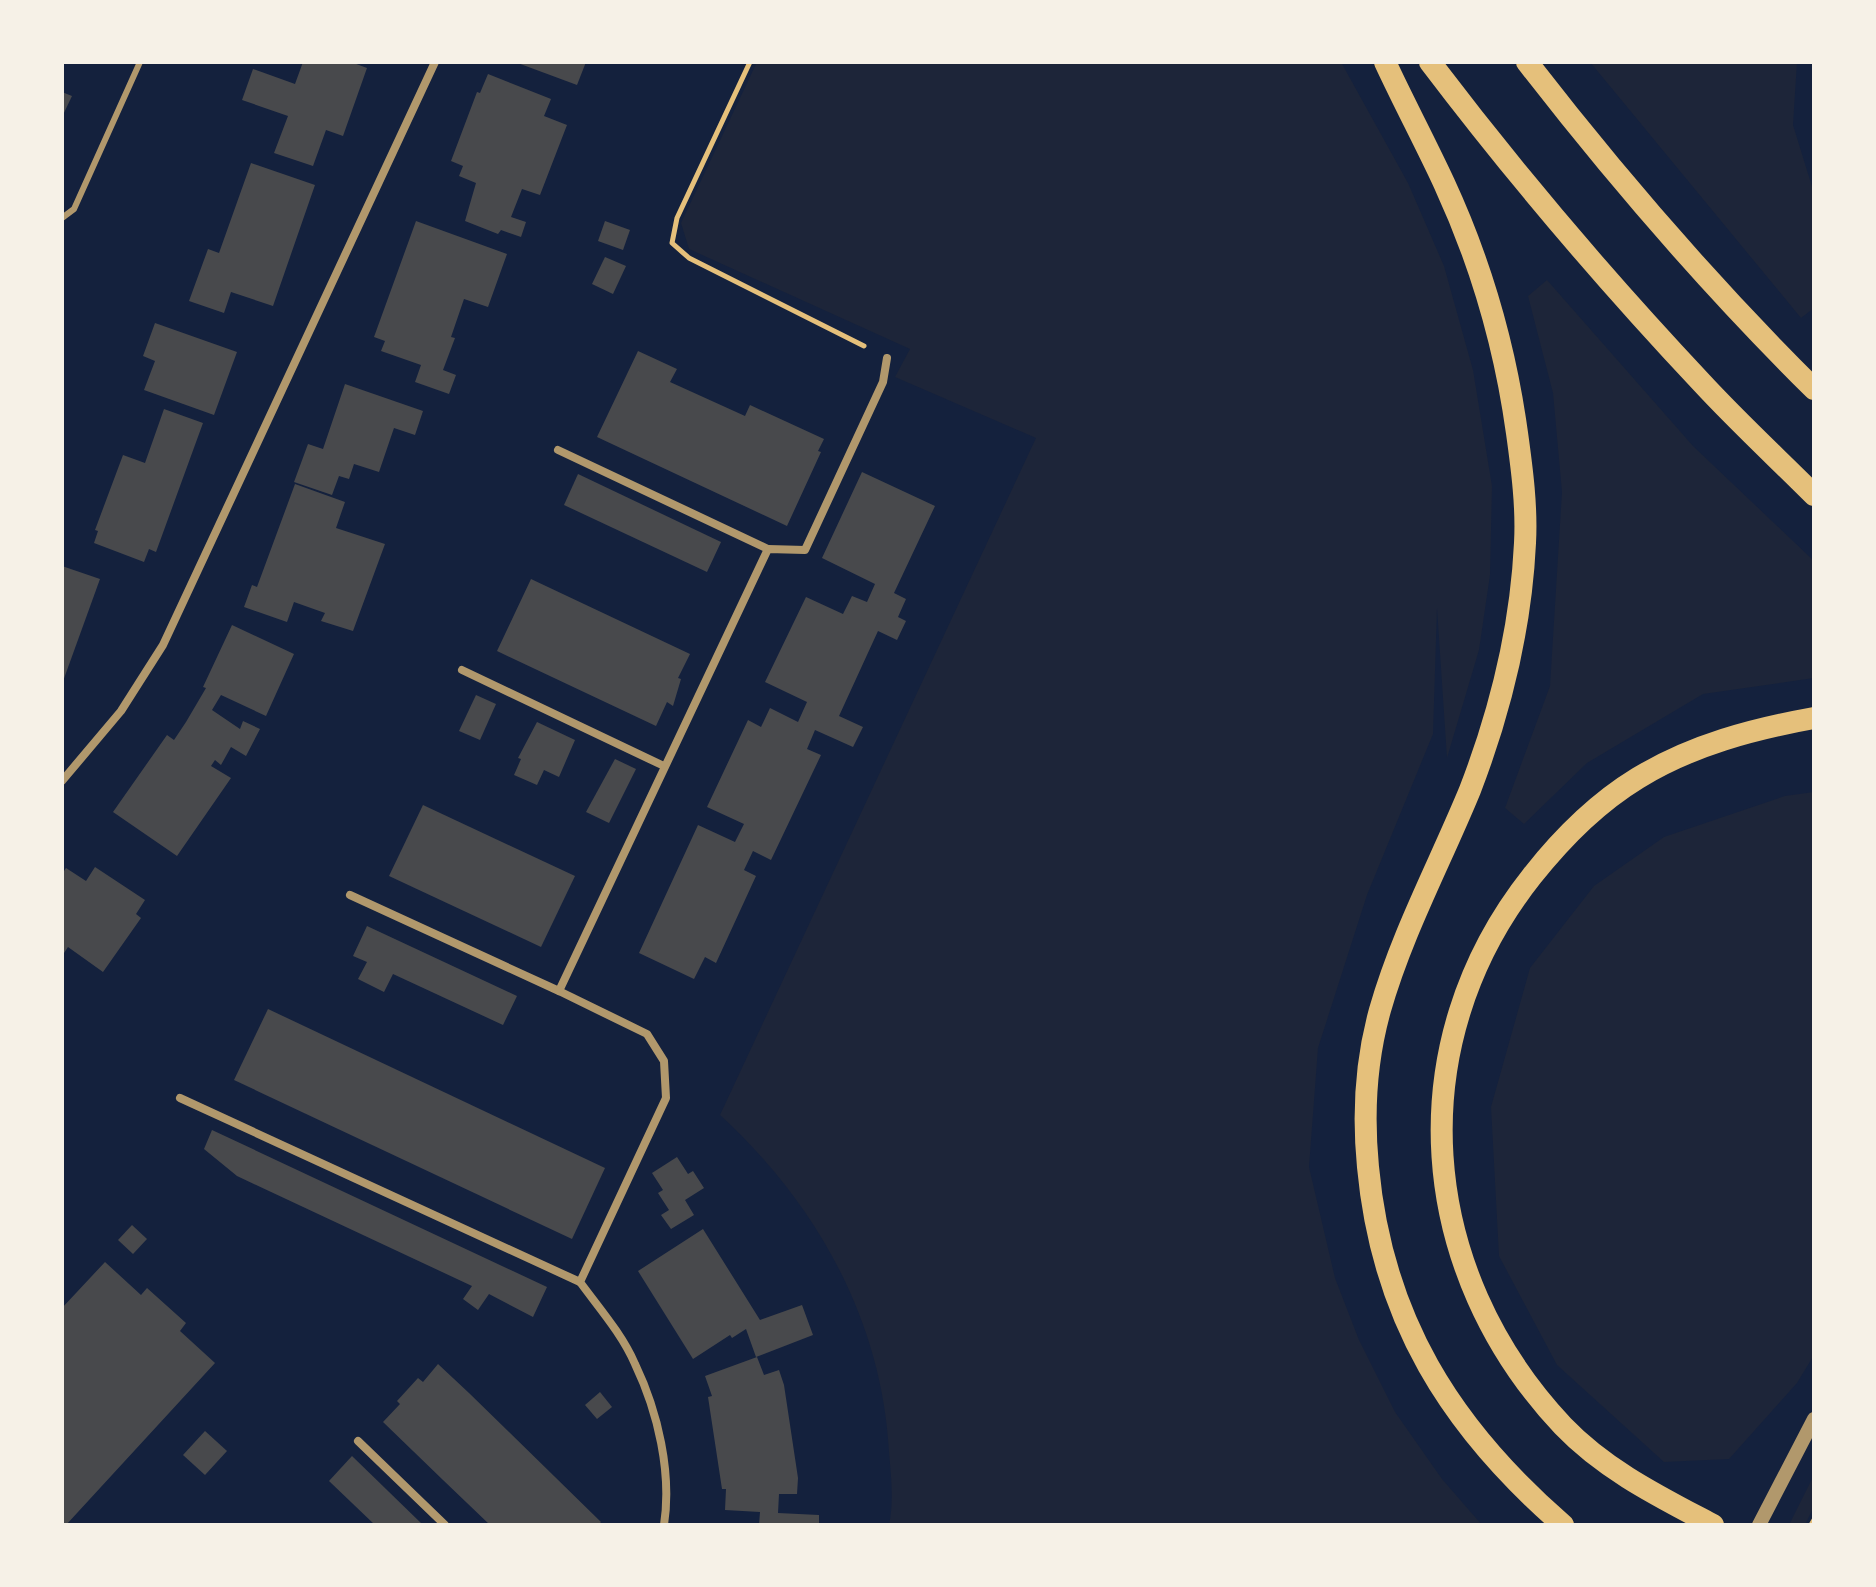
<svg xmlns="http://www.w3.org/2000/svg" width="1876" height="1587" viewBox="0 0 1876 1587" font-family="'Fira Sans Condensed',sans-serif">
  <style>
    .green { fill: #1d2539 }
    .building { fill: #48494c }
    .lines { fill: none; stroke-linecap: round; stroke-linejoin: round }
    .path { stroke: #e5c07b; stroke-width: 5 }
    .service { stroke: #b1986c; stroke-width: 6 }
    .minor { stroke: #b1986c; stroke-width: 8 }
    .tertiary { stroke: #b1986c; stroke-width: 14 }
    .trunk { stroke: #e5c07b; stroke-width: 22 }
  </style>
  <rect width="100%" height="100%" fill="#14213d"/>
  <g class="green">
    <path d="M 757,62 L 1341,62 L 1408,183 L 1444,266 L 1473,370 L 1492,486 L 1490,575 L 1479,650 L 1447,758 L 1437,608 L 1433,734 L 1367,895 L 1318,1048 L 1309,1167 L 1335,1278 L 1359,1340 L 1395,1412 L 1442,1479 L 1482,1525 L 889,1525 C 894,1501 891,1476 889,1452 C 882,1320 816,1203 720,1115 L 1036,438 L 895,377 L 910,349 L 689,249 L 681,223 Z"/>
    <path d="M 1590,62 L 1797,62 L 1793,125 L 1814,193 L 1814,308 L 1801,318 Z"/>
    <path d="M 1547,280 L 1693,446 L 1814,561 L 1814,678 L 1703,694 L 1587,763 L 1524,824 L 1505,808 L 1550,686 L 1562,492 L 1553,393 L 1528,296 Z"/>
    <path d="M 1814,792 L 1814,1355 L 1797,1383 L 1729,1459 L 1664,1462 L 1557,1365 L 1499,1256 L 1491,1107 L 1530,968 L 1594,886 L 1664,837 L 1785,796 Z"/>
    <path d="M 1814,1475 L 1814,1506 L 1805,1525 L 1789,1525 Z"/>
  </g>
  <g class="building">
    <path d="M 303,62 L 351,62 L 367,68 L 343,136 L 326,130 L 313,166 L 274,153 L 288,116 L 242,100 L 253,69 L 295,84 Z"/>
    <path d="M 515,62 L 586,62 L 577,85 Z"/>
    <path d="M 488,74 L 551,99 L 544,116 L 567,125 L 540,195 L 522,189 L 511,217 L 526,222 L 521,237 L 501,230 L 498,234 L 465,221 L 476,183 L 459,176 L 463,166 L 451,161 L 477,92 L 480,93 Z"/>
    <path d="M 62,92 L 72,96 L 62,117 Z"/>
    <path d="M 251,163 L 315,185 L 273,306 L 231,292 L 224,313 L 189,301 L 208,249 L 219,253 Z"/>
    <path d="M 416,221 L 507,254 L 488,307 L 464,299 L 451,337 L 455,338 L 443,370 L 456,375 L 449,394 L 415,382 L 421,365 L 381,351 L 385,341 L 374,337 Z"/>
    <path d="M 605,221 L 630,230 L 623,250 L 598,241 Z"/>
    <path d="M 605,257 L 626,266 L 613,294 L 592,284 Z"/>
    <path d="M 155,323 L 237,352 L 214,415 L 144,390 L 155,361 L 143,356 Z"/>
    <path d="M 638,351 L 677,369 L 670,382 L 745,416 L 750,405 L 824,439 L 818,451 L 821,452 L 787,526 L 597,437 Z"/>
    <path d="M 345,384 L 423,411 L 415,435 L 394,428 L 379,472 L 354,464 L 349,479 L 339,476 L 332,495 L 294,482 L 308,444 L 323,449 Z"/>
    <path d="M 164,409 L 203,423 L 156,552 L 149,549 L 144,562 L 94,543 L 98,531 L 95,530 L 123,455 L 145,463 Z"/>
    <path d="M 862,472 L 935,506 L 894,593 L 906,599 L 898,617 L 906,621 L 897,640 L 878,631 L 839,716 L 863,727 L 853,747 L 815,730 L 807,749 L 821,755 L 771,860 L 753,851 L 744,870 L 756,876 L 716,963 L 705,957 L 694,979 L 639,953 L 698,825 L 735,842 L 744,824 L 707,807 L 748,720 L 761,727 L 770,708 L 798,722 L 807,702 L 765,682 L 806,597 L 843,614 L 852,596 L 867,602 L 875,584 L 822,558 Z"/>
    <path d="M 578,474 L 721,542 L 707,572 L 564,505 Z"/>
    <path d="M 295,484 L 345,502 L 336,528 L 385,544 L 353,631 L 321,621 L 325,613 L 294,602 L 287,622 L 244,607 L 252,585 L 257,587 Z"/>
    <path d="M 62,566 L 100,579 L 62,684 Z"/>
    <path d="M 531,579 L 690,654 L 678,678 L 681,679 L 673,706 L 667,702 L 656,726 L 497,651 Z"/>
    <path d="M 232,625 L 294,654 L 266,716 L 221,695 L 212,710 L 240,729 L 243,721 L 260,729 L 246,756 L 231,747 L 221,765 L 215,760 L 211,766 L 231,778 L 177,856 L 113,812 L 167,735 L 174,740 L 186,722 L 206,688 L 203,687 Z"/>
    <path d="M 476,695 L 496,704 L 480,740 L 459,731 Z"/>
    <path d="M 537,722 L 575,740 L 559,777 L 544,770 L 537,785 L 514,775 L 521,759 L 518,758 Z"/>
    <path d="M 615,759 L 636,769 L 609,823 L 586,812 Z"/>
    <path d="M 423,805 L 575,876 L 541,947 L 389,876 Z"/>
    <path d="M 95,867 L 145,900 L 136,914 L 141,918 L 103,972 L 68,947 L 62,956 L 62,874 L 66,868 L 86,881 Z"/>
    <path d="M 367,926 L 517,996 L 503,1025 L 393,974 L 384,992 L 358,979 L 367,962 L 353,956 Z"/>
    <path d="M 268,1009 L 605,1168 L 572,1239 L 234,1080 Z"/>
    <path d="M 212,1130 L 547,1287 L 533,1317 L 489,1294 L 478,1310 L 463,1299 L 472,1286 L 237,1176 L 204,1149 Z"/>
    <path d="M 677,1157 L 688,1174 L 693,1171 L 704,1188 L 685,1200 L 694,1215 L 671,1229 L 661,1215 L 669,1210 L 658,1193 L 663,1190 L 652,1173 Z"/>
    <path d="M 132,1225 L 147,1239 L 133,1254 L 118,1240 Z"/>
    <path d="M 703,1229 L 760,1320 L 802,1305 L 813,1335 L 756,1357 L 746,1329 L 732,1338 L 730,1335 L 693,1359 L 638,1271 Z"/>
    <path d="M 105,1262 L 141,1295 L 147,1288 L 186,1323 L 180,1331 L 215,1363 L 66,1525 L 62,1525 L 62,1308 Z"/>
    <path d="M 757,1357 L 764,1375 L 779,1370 L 784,1385 L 798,1478 L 797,1494 L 779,1494 L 778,1513 L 819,1515 L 819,1525 L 759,1525 L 760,1512 L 725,1510 L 726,1489 L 722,1489 L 708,1397 L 712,1396 L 705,1376 Z"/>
    <path d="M 438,1364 L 469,1393 L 601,1522 L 598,1525 L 490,1525 L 443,1480 L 383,1422 L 400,1404 L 397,1401 L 418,1378 L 423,1382 Z"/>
    <path d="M 600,1392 L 612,1407 L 597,1419 L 585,1405 Z"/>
    <path d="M 205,1431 L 227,1451 L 205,1475 L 183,1455 Z"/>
    <path d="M 352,1456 L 423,1525 L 375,1525 L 329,1481 Z"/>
  </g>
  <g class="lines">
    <g class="path">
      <path d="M 750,62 L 677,218 L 672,243 L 689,258 L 864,346"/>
      <path d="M 1811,1525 L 1814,1520"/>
    </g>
    <path class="service" d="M 62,218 L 74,209 L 140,62"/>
    <g class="minor">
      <path d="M 558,450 L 768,549"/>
      <path d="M 462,670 L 664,766"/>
      <path d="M 62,781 L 121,711 L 163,645 L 435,62"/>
      <path d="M 350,895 L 559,991"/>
      <path d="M 180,1098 L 580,1282"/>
      <path d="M 358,1441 L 445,1525"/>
      <path d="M 664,1525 C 672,1473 658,1412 635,1364 C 622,1334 599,1308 580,1282 L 666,1098 L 664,1061 L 647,1034 L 559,991 L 768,549 L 805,550 L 883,382 L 887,358"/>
    </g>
    <path class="tertiary" d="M 1759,1525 L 1814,1419"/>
    <g class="trunk">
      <path d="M 1385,62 C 1404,103 1425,142 1444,183 C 1481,263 1505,346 1517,433 C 1522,469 1527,507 1525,543 C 1521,627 1500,712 1470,790 C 1440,863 1402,933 1380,1010 C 1366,1060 1363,1116 1368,1167 C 1382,1318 1450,1427 1563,1525"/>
      <path d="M 1430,62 C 1515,174 1606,281 1702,383 C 1738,422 1777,458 1814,495"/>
      <path d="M 1527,62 C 1616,177 1711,287 1814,389"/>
      <path d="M 1713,1525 C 1660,1497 1605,1470 1563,1426 C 1417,1271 1398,1045 1532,876 C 1562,838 1597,803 1638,778 C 1692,745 1753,729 1814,718"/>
    </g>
  </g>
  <rect width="1876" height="1587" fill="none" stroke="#f6f1e7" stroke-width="128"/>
</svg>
